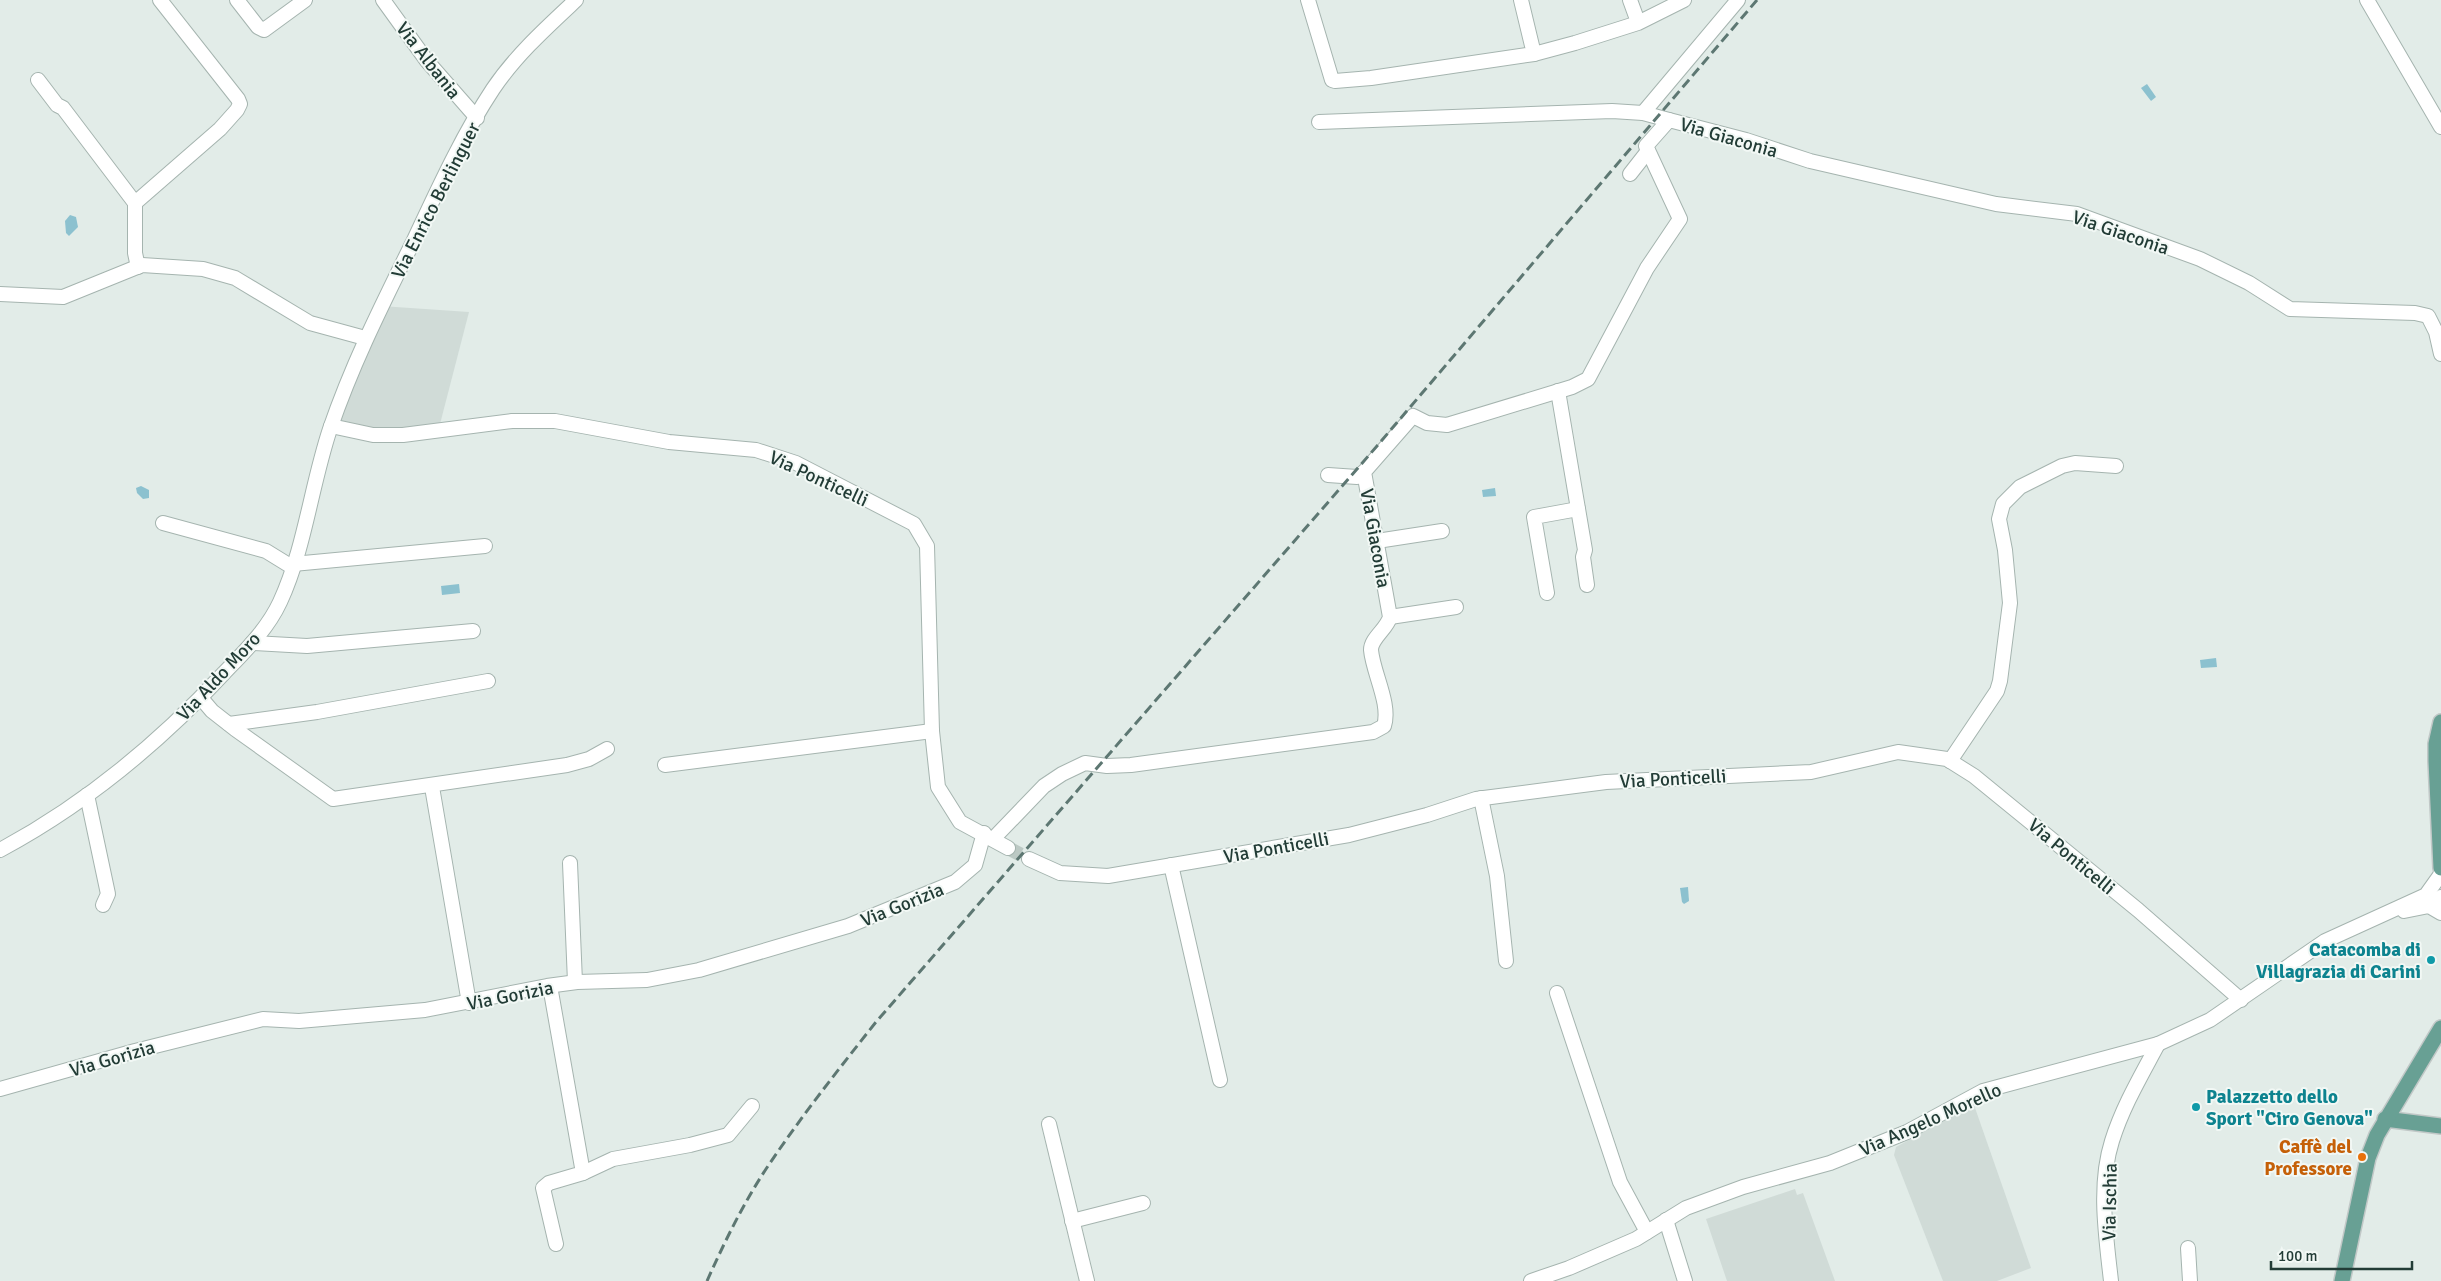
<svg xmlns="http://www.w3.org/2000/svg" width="2441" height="1281" viewBox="0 0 2441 1281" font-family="Signika,sans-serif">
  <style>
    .built { fill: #d0dbd7 }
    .water { fill: #8cc1cf }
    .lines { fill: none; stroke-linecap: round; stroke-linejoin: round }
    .minor-tunnel { stroke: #bcc9c4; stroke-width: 14; stroke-dasharray: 14 7; stroke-linecap: butt }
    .minor-casing { stroke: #a5b4af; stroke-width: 16 }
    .major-casing { stroke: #c1c8c7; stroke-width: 18 }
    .minor { stroke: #fff; stroke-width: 14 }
    .major { stroke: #68a094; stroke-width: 15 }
    .rail { stroke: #5d7772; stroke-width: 3; stroke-dasharray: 10 5; stroke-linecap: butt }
    .culture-dot { fill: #0f9aa8; stroke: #f2f8f5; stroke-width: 2 }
    .food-dot { fill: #e8710a; stroke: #f2f8f5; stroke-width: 2 }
    .labels { text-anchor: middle; stroke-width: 4; stroke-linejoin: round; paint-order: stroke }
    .street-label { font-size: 19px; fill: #223c36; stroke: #f2f8f5 }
    .culture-label { font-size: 19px; font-weight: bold; fill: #0d838f; stroke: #f2f8f5; text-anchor: end }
    .food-label { font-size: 19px; font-weight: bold; fill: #c56008; stroke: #f2f8f5; text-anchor: end }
  </style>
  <rect width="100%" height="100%" fill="#e2ece8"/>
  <g class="built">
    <path d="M 381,306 L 469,312 L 440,424 L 403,435 L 331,426 Z"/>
    <path d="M 1974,1105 L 2031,1268 L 1997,1281 L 1943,1281 L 1894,1155 L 1896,1147 Z"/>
    <path d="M 1795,1189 L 1797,1195 L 1803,1193 L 1835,1281 L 1727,1281 L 1706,1219 Z"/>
  </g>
  <g class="water">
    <path d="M 2147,84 L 2156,97 L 2151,101 L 2141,88 Z"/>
    <path d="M 70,215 L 76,217 L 78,227 L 69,236 L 66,233 L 65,221 Z"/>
    <path d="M 141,486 L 149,490 L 149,498 L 143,499 L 137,493 L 136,488 Z"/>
    <path d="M 1495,488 L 1496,496 L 1483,497 L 1482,490 Z"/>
    <path d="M 459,584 L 460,593 L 442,595 L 441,586 Z"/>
    <path d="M 2216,658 L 2217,667 L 2201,668 L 2200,660 Z"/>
    <path d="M 1688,887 L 1689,901 L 1684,904 L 1682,902 L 1680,888 Z"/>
  </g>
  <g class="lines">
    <path class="minor-tunnel" d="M 1008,848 L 1029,859"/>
    <defs>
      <g id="minor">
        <path d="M 237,0 L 258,27 L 264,30 L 305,0"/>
        <path d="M 383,0 L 427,61 L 477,118"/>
        <path d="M 1308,0 L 1332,80 L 1335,81 L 1371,78 L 1534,54 L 1575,43 L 1638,23 L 1684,0"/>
        <path d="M 1521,0 L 1534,54"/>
        <path d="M 1630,0 L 1638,22"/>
        <path d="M 2367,0 L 2441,127"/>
        <path d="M 38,80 L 57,105 L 63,108 L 135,203 L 135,253 L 138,267"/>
        <path d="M 1643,113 L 1738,0"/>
        <path d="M 1319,122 L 1612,111 L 1643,113 L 1669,120"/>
        <path d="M 1630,174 L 1648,151"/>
        <path d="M 135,203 L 220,129 L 237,110 L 240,104 L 238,99 L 160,0"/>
        <path d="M 0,294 L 63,297 L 142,265 L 203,269 L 235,278 L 310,323 L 365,338"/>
        <path d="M 1558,391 L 1585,550 L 1583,557 L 1587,585"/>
        <path d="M 331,426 L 373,435 L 403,435 L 512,421 L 555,421 L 669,442 L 756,450 L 796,463 L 914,524 L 927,546 L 932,731 L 938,787 L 960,822 L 1008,848"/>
        <path d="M 1328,475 L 1357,477 L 1364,472"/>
        <path d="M 163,523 L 266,551 L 292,567"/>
        <path d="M 1377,541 L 1442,531"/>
        <path d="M 293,564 L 485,546"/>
        <path d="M 1547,593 L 1534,517 L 1578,509"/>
        <path d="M 1390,617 L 1456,607"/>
        <path d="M 252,643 L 307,646 L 473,631"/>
        <path d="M 201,698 L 212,711 L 235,729 L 333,799 L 567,765 L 589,759 L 607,749"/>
        <path d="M 229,724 L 317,712 L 488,681"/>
        <path d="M 1950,761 L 1997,691 L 2000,681 L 2010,603 L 2005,550 L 1999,519 L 2003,504 L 2020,487 L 2062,466 L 2075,463 L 2116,466"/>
        <path d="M 665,765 L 932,731"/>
        <path d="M 432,787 L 469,1003"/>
        <path d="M 87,795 L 108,894 L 103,905"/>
        <path d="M 1481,798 L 1497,876 L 1506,961"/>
        <path d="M 993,839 L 1044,786 L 1062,774 L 1085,763 L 1107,766 L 1131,765 L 1373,732 L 1384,726 C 1391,704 1373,673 1371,650 C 1371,638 1387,629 1390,617 L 1364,472 L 1413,416 L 1427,423 L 1447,425 L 1572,387 L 1588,379 L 1647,268 L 1680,219 L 1646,146 L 1669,120 L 1746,140 L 1810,161 L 1996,204 L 2077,214 L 2200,259 L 2249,283 L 2290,309 L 2415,313 L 2428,316 L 2436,332 L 2441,354"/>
        <path d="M 0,850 C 84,805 159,743 224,673 C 244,652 267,630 280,602 C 305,548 311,486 330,429 C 353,362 383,303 414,240 C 438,189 462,136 493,89 C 516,55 546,28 576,0"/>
        <path d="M 1029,859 L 1060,873 L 1108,876 L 1349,835 L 1427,815 L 1476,799 L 1606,782 L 1811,772 L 1898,752 L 1947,759 L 1974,776 L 2138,910 L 2241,1000"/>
        <path d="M 570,863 L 575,982"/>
        <path d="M 1171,865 L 1220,1080"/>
        <path d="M 2429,906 L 2441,897"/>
        <path d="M 2404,911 L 2429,906 L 2441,913"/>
        <path d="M 550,986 L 583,1173 L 549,1183 L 543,1188 L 556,1244"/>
        <path d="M 1557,993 L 1620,1182 L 1647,1232"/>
        <path d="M 0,1089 L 135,1051 L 263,1019 L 299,1021 L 425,1010 L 547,986 L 577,982 L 647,980 L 699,970 L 848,926 L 955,882 L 975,865 L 984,833"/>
        <path d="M 1049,1124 L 1087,1281"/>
        <path d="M 583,1173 L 613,1159 L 690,1145 L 728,1135 L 752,1106"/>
        <path d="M 1666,1220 L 1685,1281"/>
        <path d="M 1072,1221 L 1143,1203"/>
        <path d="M 2188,1248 L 2190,1281"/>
        <path d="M 1531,1281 L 1569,1268 L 1636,1239 L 1686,1208 L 1743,1187 L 1830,1163 L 1907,1132 L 1983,1091 L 2158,1044 L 2210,1020 L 2325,941 L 2426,895 L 2441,874"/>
        <path d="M 2111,1281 C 2106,1236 2098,1185 2112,1141 C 2123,1106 2141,1076 2158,1044"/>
      </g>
      <g id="major">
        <path d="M 2441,722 L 2436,744 L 2436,761 L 2441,868"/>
        <path d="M 2385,1119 L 2441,1126"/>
        <path d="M 2342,1281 L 2368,1158 L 2377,1135 L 2441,1028"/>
      </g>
    </defs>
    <use href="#minor" class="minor-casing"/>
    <use href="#major" class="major-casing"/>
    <use href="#minor" class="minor"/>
    <use href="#major" class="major"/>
    <path class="rail" d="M 707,1281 C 724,1243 743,1204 766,1169 C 800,1118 838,1070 876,1022 L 1377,446 L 1757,0"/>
  </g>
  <g class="culture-dot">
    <circle cx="2431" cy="960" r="5"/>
    <circle cx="2196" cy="1107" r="5"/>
  </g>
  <circle class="food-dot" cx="2362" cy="1157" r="5"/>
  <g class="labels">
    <g class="street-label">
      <text transform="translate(429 60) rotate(52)" y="7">Via Albania</text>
      <text transform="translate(1729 137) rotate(16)" y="7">Via Giaconia</text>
      <text transform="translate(435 200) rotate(-63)" y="7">Via Enrico Berlinguer</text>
      <text transform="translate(2121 232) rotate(19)" y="7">Via Giaconia</text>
      <text transform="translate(819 478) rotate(25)" y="7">Via Ponticelli</text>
      <text transform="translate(1376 538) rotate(80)" y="7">Via Giaconia</text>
      <text transform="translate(218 676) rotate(-47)" y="7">Via Aldo Moro</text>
      <text transform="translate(1673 778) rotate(-3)" y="7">Via Ponticelli</text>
      <text transform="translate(1276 847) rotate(-10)" y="7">Via Ponticelli</text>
      <text transform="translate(2072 856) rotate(40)" y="7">Via Ponticelli</text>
      <text transform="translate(902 904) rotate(-22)" y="7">Via Gorizia</text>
      <text transform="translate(510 995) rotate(-11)" y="7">Via Gorizia</text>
      <text transform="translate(112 1058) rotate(-16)" y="7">Via Gorizia</text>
      <text transform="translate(1930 1119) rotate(-24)" y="7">Via Angelo Morello</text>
      <text transform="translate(2109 1202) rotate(-89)" y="7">Via Ischia</text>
    </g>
    <g class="culture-label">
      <text x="2421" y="956">Catacomba di<tspan x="2421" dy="22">Villagrazia di Carini</tspan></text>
      <text x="2206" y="1103" text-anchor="start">Palazzetto dello<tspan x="2206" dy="22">Sport "Ciro Genova"</tspan></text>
    </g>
    <g class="food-label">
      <text x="2352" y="1153">Caffè del<tspan x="2352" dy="22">Professore</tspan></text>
    </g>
  </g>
  <path d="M2271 1261v8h141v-8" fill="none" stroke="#223c36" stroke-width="2.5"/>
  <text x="2278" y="1261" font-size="15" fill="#223c36" stroke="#f2f8f5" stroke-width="4" paint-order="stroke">100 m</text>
</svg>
